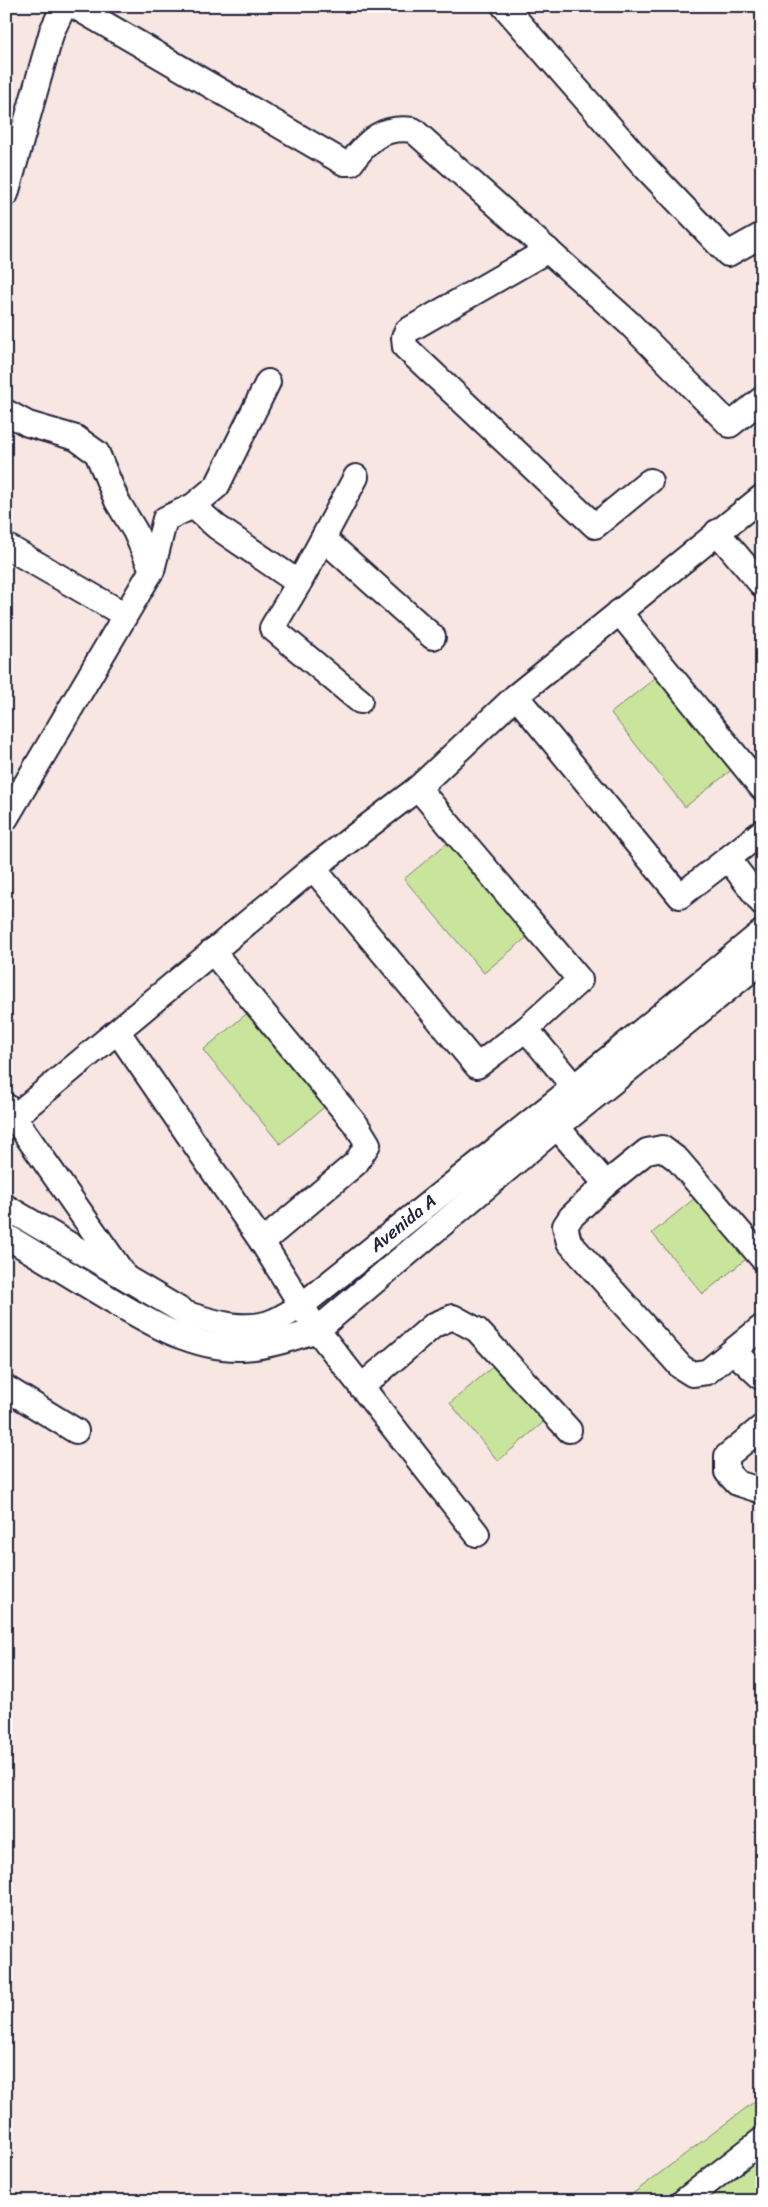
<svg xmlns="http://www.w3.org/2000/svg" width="768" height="2207" viewBox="0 0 768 2207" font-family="Sriracha,sans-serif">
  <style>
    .green { fill: #c9e49b; stroke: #76836b }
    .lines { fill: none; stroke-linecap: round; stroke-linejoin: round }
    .minor-casing { stroke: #22223b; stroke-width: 28 }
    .minor { stroke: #fff; stroke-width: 24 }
    .labels { text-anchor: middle; stroke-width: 5; stroke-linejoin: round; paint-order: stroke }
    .street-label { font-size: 18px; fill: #22223b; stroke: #fff }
  </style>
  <rect width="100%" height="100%" fill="#f7e6e1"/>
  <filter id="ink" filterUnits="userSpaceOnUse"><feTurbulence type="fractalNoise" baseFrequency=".02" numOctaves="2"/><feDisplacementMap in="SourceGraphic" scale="10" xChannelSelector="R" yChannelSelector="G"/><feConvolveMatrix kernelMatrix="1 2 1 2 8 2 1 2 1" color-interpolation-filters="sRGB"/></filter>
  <g filter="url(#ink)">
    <g class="green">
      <path d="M 659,675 L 734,768 L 685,807 L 611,713 Z"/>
      <path d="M 452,839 L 532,933 L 484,973 L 404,879 Z"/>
      <path d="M 251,1010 L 328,1104 L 280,1144 L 203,1050 Z"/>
      <path d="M 701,1193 L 751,1255 L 703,1294 L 652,1233 Z"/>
      <path d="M 496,1364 L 545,1421 L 498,1461 L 450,1403 Z"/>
      <path d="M 762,2096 L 762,2201 L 623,2201 Z"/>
    </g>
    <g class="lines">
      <defs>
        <g id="minor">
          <path d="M 74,6 L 344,163 L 351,163 C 368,140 382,126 413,130 L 629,323 L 730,425 L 762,399"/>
          <path d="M 504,6 L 646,168 L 728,254 L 762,235"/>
          <path d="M 6,194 L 52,31 L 64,6"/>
          <path d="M 548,250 L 407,331 L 404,337 L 405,347 L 595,526 L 650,481"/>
          <path d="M 6,412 L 28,424 L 76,438 L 97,453 L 117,501 L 135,531 L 152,570"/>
          <path d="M 356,477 L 299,583 L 272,628 L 360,701"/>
          <path d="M 193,506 L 217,527 L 299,583"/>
          <path d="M 717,532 L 762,585"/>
          <path d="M 324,539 L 433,637"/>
          <path d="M 6,546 L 125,615"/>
          <path d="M 619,612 L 762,788"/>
          <path d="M 516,696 L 680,896 L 762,832"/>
          <path d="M 6,818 L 152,570 L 165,519 L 193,506 L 217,486 L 268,382"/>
          <path d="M 729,860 L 762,903"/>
          <path d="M 313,868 L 477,1066 L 526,1029 L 580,980 L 418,788"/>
          <path d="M 212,951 L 357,1126 L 368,1144 L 356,1163 L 262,1242"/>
          <path d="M 526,1029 L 574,1087"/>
          <path d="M 118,1032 L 262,1242 L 317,1330 L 477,1534"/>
          <path d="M 6,1106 L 122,1272"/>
          <path d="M 14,1117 L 313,868 L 418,788 L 516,696 L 762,497"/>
          <path d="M 557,1127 L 606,1184"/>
          <path d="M 6,1207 L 187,1314 C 212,1322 247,1333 274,1321 C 283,1317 292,1311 301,1306 L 574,1087 L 762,932"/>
          <path d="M 6,1236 C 36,1254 65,1272 95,1290 C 139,1316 189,1350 243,1348 C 268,1347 292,1338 317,1330 L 557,1127 L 762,961"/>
          <path d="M 762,1258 L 678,1160 L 662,1148 L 647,1151 L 606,1184 L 571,1217 L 565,1226 L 569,1242 L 681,1367 L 692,1374 L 707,1372 L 762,1327"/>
          <path d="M 734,1352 L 762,1378"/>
          <path d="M 361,1387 L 434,1325 L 453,1317 L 477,1330 L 569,1430"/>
          <path d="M 6,1388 L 76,1431"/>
          <path d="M 762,1427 L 727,1456 L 727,1472 L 737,1483 L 762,1491"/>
          <path d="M 684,2201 L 762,2140"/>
        </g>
      </defs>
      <use href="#minor" class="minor-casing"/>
      <use href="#minor" class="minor"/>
    </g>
  </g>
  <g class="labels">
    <g class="street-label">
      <text transform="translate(403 1223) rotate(-39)" y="6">Avenida A</text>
    </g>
  </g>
  <rect width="768" height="2207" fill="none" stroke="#fff" stroke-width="25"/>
  <rect x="12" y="12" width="743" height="2182" fill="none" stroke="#22223b" stroke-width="2" filter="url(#ink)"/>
</svg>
